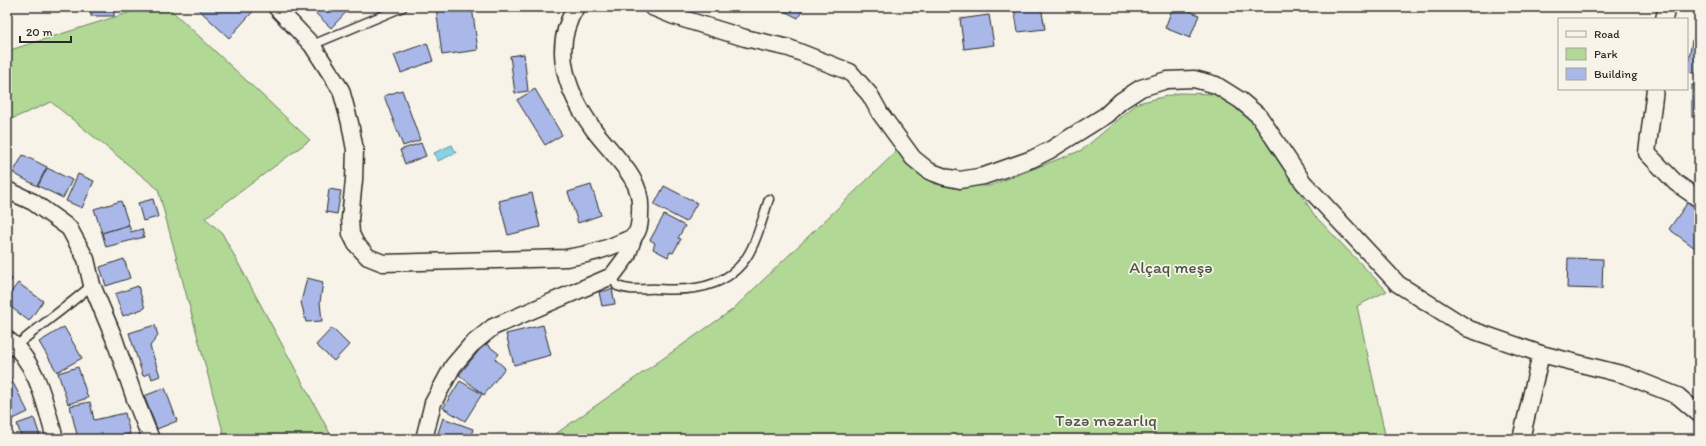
<svg xmlns="http://www.w3.org/2000/svg" width="1706" height="446" viewBox="0 0 1706 446" font-family="Itim,sans-serif">
  <style>
    .green { fill: #b1d895; stroke: #6e8260 }
    .water { fill: #88d2e9; stroke: #638f9d }
    .building { fill: #a9b8e8; stroke: #2b2b2b }
    .lines { fill: none; stroke-linecap: round; stroke-linejoin: round }
    .lane-casing { stroke: #2b2b2b; stroke-width: 11 }
    .street-casing { stroke: #2b2b2b; stroke-width: 19 }
    .lane { stroke: #f7f3e8; stroke-width: 8 }
    .street { stroke: #f7f3e8; stroke-width: 16 }
    .labels { text-anchor: middle; stroke-width: 3.5; stroke-linejoin: round; paint-order: stroke }
    .park-label { font-size: 17px; fill: #4c5646; stroke: #f7f3e8 }
  </style>
  <rect width="100%" height="100%" fill="#f7f3e8"/>
  <filter id="ink" filterUnits="userSpaceOnUse"><feTurbulence type="fractalNoise" baseFrequency=".025" numOctaves="2"/><feDisplacementMap in="SourceGraphic" scale="8" xChannelSelector="R" yChannelSelector="G"/><feConvolveMatrix kernelMatrix="1 2 1 2 8 2 1 2 1" color-interpolation-filters="sRGB"/></filter>
  <g filter="url(#ink)">
    <g class="green">
      <path d="M 137,10 L 171,10 L 310,140 L 205,218 L 222,233 L 333,439 L 225,439 L 158,189 L 51,102 L 7,121 L 7,51 Z"/>
      <path d="M 1179,93 L 1216,94 L 1251,117 L 1315,216 L 1387,291 L 1357,306 L 1386,439 L 554,439 L 554,435 L 732,310 L 899,149 L 935,184 L 989,186 L 1082,150 L 1138,103 Z"/>
    </g>
    <path class="water" d="M 452,145 L 456,153 L 438,161 L 434,153 Z"/>
    <g class="building">
      <rect x="91" y="7" width="23" height="9"/>
      <path d="M 196,7 L 257,7 L 229,38 Z"/>
      <path d="M 309,7 L 351,7 L 331,28 Z"/>
      <path d="M 436,7 L 472,7 L 478,50 L 442,55 Z"/>
      <path d="M 776,7 L 804,7 L 798,18 Z"/>
      <path d="M 1014,7 L 1041,7 L 1045,29 L 1018,32 Z"/>
      <path d="M 1173,7 L 1180,7 L 1199,15 L 1190,38 L 1165,28 Z"/>
      <path d="M 989,15 L 994,45 L 964,49 L 960,19 Z"/>
      <path d="M 1692,40 L 1699,41 L 1699,74 L 1687,72 Z"/>
      <path d="M 427,43 L 433,61 L 401,73 L 394,55 Z"/>
      <path d="M 524,54 L 528,91 L 515,93 L 510,56 Z"/>
      <rect x="1692" y="85" width="7" height="32"/>
      <path d="M 535,89 L 562,135 L 545,145 L 517,100 Z"/>
      <path d="M 402,90 L 420,140 L 403,146 L 384,96 Z"/>
      <path d="M 421,143 L 426,156 L 405,164 L 400,150 Z"/>
      <path d="M 23,155 L 47,167 L 37,186 L 13,173 Z"/>
      <path d="M 47,168 L 72,180 L 63,198 L 38,186 Z"/>
      <path d="M 78,174 L 94,181 L 82,208 L 66,201 Z"/>
      <path d="M 591,185 L 601,215 L 578,223 L 568,192 Z"/>
      <path d="M 664,186 L 697,203 L 686,222 L 654,205 Z"/>
      <path d="M 329,189 L 341,191 L 337,214 L 326,212 Z"/>
      <path d="M 532,193 L 540,227 L 508,235 L 499,201 Z"/>
      <path d="M 153,199 L 158,217 L 143,221 L 138,203 Z"/>
      <path d="M 121,201 L 129,225 L 102,233 L 94,209 Z"/>
      <path d="M 1688,202 L 1699,210 L 1699,242 L 1695,248 L 1669,229 Z"/>
      <path d="M 664,215 L 685,226 L 678,238 L 681,239 L 673,253 L 670,252 L 668,257 L 653,249 L 655,243 L 650,240 Z"/>
      <path d="M 129,225 L 131,232 L 142,229 L 144,237 L 106,247 L 102,233 Z"/>
      <path d="M 1568,258 L 1603,259 L 1602,289 L 1567,288 Z"/>
      <path d="M 124,259 L 130,278 L 106,286 L 100,267 Z"/>
      <path d="M 7,276 L 12,279 L 7,288 Z"/>
      <path d="M 307,278 L 323,282 L 320,302 L 322,321 L 306,322 L 301,302 Z"/>
      <path d="M 18,283 L 43,301 L 29,321 L 7,304 L 7,297 Z"/>
      <path d="M 138,286 L 145,308 L 123,316 L 115,294 Z"/>
      <path d="M 612,289 L 615,304 L 602,306 L 599,292 Z"/>
      <path d="M 155,325 L 158,336 L 150,346 L 160,376 L 152,379 L 150,373 L 143,376 L 129,333 Z"/>
      <path d="M 543,325 L 551,355 L 514,365 L 506,334 Z"/>
      <path d="M 64,327 L 82,358 L 57,372 L 39,342 Z"/>
      <path d="M 332,328 L 349,345 L 334,361 L 316,345 Z"/>
      <path d="M 485,343 L 499,354 L 495,359 L 505,368 L 484,395 L 459,375 Z"/>
      <path d="M 78,367 L 88,398 L 68,404 L 58,373 Z"/>
      <path d="M 7,371 L 28,412 L 9,421 L 7,417 Z"/>
      <path d="M 460,381 L 482,394 L 465,421 L 443,408 Z"/>
      <path d="M 165,388 L 177,421 L 157,429 L 144,396 Z"/>
      <path d="M 90,402 L 94,420 L 125,413 L 130,434 L 109,439 L 78,439 L 70,406 Z"/>
      <path d="M 34,418 L 41,439 L 22,439 L 17,424 Z"/>
      <path d="M 443,418 L 473,429 L 470,439 L 436,439 Z"/>
    </g>
    <g class="lines">
      <defs>
        <g id="lane">
          <path d="M 312,45 L 403,7"/>
          <path d="M 612,276 L 617,286 C 635,292 641,288 658,289 C 699,292 737,285 754,243 C 760,229 764,214 769,199"/>
          <path d="M 16,346 C 41,325 68,306 92,285"/>
        </g>
        <g id="street">
          <path d="M 276,7 L 312,45 L 341,90 L 350,123 L 355,150 L 354,180 L 350,218 L 351,234 L 356,244 L 368,257 L 383,263 L 566,258 C 587,255 605,250 624,241 C 627,240 632,238 635,235 C 640,229 640,220 640,212 C 641,199 639,189 632,178 C 622,161 606,146 594,130 C 567,93 550,49 576,7"/>
          <path d="M 652,7 L 674,16 L 745,38 L 789,48 L 850,72 L 870,95 L 880,113 L 913,158 L 929,171 L 945,177 L 960,180 L 984,176 L 1032,159 L 1050,150 L 1106,115 L 1121,101 L 1141,88 L 1167,80 L 1194,79 L 1216,85 L 1240,100 L 1259,116 L 1303,182 L 1398,284 L 1469,329 L 1541,354 L 1625,375 L 1678,396 L 1699,414"/>
          <path d="M 1664,19 L 1667,7"/>
          <path d="M 1655,89 L 1647,153 L 1676,183 L 1699,199"/>
          <path d="M 7,190 L 33,202 L 69,228 L 86,259 L 92,285 L 114,338 L 135,399 L 151,439"/>
          <path d="M 7,339 C 37,362 45,403 55,439"/>
          <path d="M 424,439 L 433,403 L 453,366 L 471,345 L 493,327 L 612,276 L 627,256 L 634,236"/>
          <path d="M 1521,439 L 1541,354"/>
        </g>
      </defs>
      <use href="#lane" class="lane-casing"/>
      <use href="#street" class="street-casing"/>
      <use href="#lane" class="lane"/>
      <use href="#street" class="street"/>
    </g>
  </g>
  <g class="labels">
    <g class="park-label">
      <text x="1171" y="273">Alçaq meşə</text>
      <text x="1106" y="426">Təzə məzarlıq</text>
    </g>
  </g>
  <rect width="1706" height="446" fill="none" stroke="#f7f3e8" stroke-width="24"/>
  <rect x="12" y="12" width="1682" height="422" fill="none" stroke="#2b2b2b" stroke-width="1.5" filter="url(#ink)"/>
  <rect x="1558" y="18" width="130" height="72" fill="#f7f3e8" stroke="#a5a39c"/>
  <rect x="1566" y="31" width="20" height="6" fill="#f7f3e8" stroke="#a5a39c"/>
  <text x="1594" y="38" font-size="12" fill="#2b2b2b">Road</text>
  <rect x="1566" y="48" width="20" height="12" fill="#b1d895" stroke="#a5a39c"/>
  <text x="1594" y="58" font-size="12" fill="#2b2b2b">Park</text>
  <rect x="1566" y="68" width="20" height="12" fill="#a9b8e8" stroke="#a5a39c"/>
  <text x="1594" y="78" font-size="12" fill="#2b2b2b">Building</text>
  <path d="M20 36v6h51v-6" fill="none" stroke="#2b2b2b" stroke-width="2"/>
  <text x="26" y="36" font-size="12" fill="#2b2b2b" stroke="#f7f3e8" stroke-width="3" paint-order="stroke">20 m</text>
</svg>
